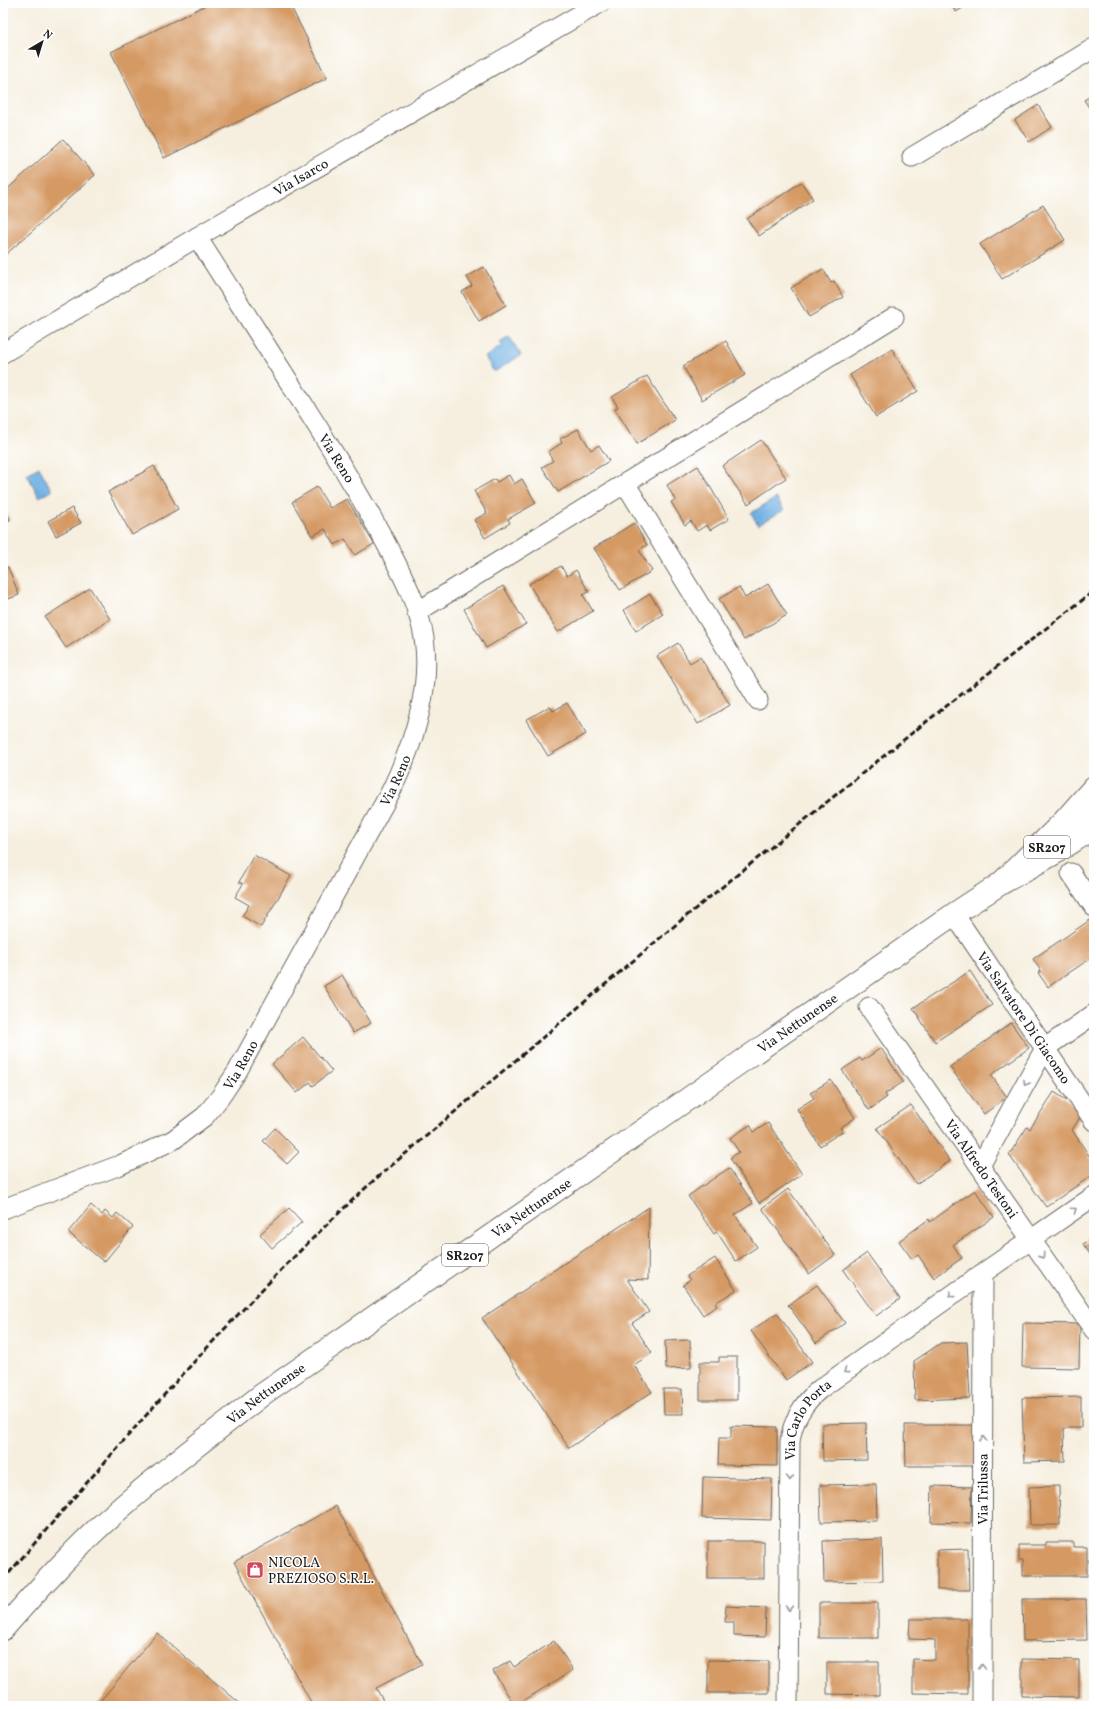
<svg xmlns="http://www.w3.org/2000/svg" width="1097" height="1709" viewBox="0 0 1097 1709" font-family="Vollkorn,serif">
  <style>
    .water { fill: #6fb0e3; stroke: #466680 }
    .building { fill: #d59a63 }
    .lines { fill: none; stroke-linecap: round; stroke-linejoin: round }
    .street-casing { stroke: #686660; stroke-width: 21 }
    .primary-casing { stroke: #686660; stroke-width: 24 }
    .highway-casing { stroke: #686660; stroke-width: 24 }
    .street { stroke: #fff; stroke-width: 19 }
    .primary { stroke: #fff; stroke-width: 22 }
    .highway { stroke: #fff; stroke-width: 22 }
    .rail { stroke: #1c1c1c; stroke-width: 3; stroke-dasharray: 6 3; stroke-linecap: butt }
    .oneway { stroke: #999 }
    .labels { text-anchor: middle; stroke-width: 3; stroke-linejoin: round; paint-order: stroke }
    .shield { fill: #fff; stroke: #606060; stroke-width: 1 }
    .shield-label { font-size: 13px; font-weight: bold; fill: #1c1c1c }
    .street-label { font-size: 14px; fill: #1c1c1c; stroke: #fff }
    .poi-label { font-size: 14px; fill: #1c1c1c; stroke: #fff; text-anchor: start }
  </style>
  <rect width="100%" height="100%" fill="#fff"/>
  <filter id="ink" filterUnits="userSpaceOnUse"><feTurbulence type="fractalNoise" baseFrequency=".025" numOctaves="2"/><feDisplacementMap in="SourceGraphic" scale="8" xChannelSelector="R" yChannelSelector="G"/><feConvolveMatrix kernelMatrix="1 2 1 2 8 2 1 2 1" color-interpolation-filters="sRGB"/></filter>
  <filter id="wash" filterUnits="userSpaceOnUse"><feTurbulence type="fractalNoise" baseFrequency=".012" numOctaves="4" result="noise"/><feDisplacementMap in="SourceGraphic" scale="16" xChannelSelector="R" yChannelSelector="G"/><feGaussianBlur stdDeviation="0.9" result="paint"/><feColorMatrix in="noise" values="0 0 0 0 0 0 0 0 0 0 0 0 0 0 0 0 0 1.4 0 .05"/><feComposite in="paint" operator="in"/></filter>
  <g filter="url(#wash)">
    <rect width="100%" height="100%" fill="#f6efdf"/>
    <g class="water">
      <path d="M 509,336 L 521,355 L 494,372 L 485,357 L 502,346 L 500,342 Z"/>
      <path d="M 39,467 L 52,491 L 39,497 L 27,474 Z"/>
      <path d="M 776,498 L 784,510 L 758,525 L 751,513 Z"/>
    </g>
    <g id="blocks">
      <g class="building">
        <path d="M 210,3 L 289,3 L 327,78 L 164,158 L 111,52 Z"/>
        <path d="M 950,3 L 971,3 L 956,12 Z"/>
        <path d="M 1094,94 L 1094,115 L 1084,100 Z"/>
        <path d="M 1038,105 L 1052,127 L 1029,142 L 1015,120 Z"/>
        <path d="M 63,139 L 95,175 L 3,257 L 3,193 Z"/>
        <path d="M 801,182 L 813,199 L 759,236 L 747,219 Z"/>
        <path d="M 1043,205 L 1065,240 L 1002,279 L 980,244 Z"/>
        <path d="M 484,267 L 506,305 L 479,321 L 462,292 L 472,286 L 467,277 Z"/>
        <path d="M 823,269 L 831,283 L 834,281 L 843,297 L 809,317 L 791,288 Z"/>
        <path d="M 726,341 L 745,375 L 702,400 L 683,366 Z"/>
        <path d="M 892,349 L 918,391 L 876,417 L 850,375 Z"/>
        <path d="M 647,376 L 675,420 L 637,444 L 615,409 L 618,407 L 612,397 Z"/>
        <path d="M 578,429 L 591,450 L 599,445 L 609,461 L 558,492 L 542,467 L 553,461 L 548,452 L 562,443 L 560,439 Z"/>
        <path d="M 761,440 L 786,478 L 748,504 L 722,466 Z"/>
        <path d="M 154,466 L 178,509 L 132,535 L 108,492 Z"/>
        <path d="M 698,466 L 729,519 L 710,530 L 707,525 L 697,531 L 691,521 L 685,525 L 671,502 L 675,500 L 667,485 Z"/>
        <path d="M 509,475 L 514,484 L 522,479 L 536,503 L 508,519 L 510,523 L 485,538 L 474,520 L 487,513 L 474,491 L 495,479 L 497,482 Z"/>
        <path d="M 317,487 L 330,508 L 347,499 L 374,544 L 355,555 L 345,539 L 335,545 L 325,529 L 312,536 L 292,502 Z"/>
        <path d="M 3,506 L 10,520 L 3,523 Z"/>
        <path d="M 72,508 L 81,523 L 56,536 L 48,521 Z"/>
        <path d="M 634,523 L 647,545 L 639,550 L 652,571 L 620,590 L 594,548 Z"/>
        <path d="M 561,566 L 567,576 L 576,570 L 589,592 L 583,595 L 593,611 L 558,632 L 529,584 Z"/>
        <path d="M 8,567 L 19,595 L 3,601 L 3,569 Z"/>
        <path d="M 768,584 L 787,615 L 744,640 L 719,599 L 739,587 L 745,598 Z"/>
        <path d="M 503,586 L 526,624 L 486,648 L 464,609 Z"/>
        <path d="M 90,588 L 110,619 L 66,648 L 45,617 Z"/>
        <path d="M 650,594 L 663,614 L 636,631 L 624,610 Z"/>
        <path d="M 678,643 L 690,663 L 700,657 L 730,705 L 698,724 L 657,656 Z"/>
        <path d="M 567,703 L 586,734 L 548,756 L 526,720 L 550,706 L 553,711 Z"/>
        <path d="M 254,855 L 291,876 L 261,927 L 242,916 L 249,905 L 235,897 L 243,884 L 239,882 Z"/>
        <path d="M 1090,920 L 1094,926 L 1094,956 L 1048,987 L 1038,973 L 1041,971 L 1033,959 Z"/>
        <path d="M 970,971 L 992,1005 L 935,1042 L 913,1008 Z"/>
        <path d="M 342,975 L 371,1023 L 353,1033 L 324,986 Z"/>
        <path d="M 1011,1023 L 1029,1048 L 991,1075 L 1007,1097 L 984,1114 L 950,1067 Z"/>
        <path d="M 303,1037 L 332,1071 L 313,1086 L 310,1082 L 297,1093 L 272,1064 Z"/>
        <path d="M 881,1048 L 903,1082 L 885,1094 L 887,1097 L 869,1110 L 842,1070 L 860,1058 L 862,1061 Z"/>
        <path d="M 831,1080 L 855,1118 L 840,1128 L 843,1131 L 820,1146 L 797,1109 L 814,1098 L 810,1093 Z"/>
        <path d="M 1054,1092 L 1084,1111 L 1072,1130 L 1094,1163 L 1094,1174 L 1046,1207 L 1009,1155 L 1027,1127 L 1030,1129 Z"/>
        <path d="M 911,1105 L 950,1161 L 916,1184 L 877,1128 Z"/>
        <path d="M 768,1123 L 802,1174 L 759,1203 L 730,1158 L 739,1152 L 730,1138 L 750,1125 L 754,1132 Z"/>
        <path d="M 275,1128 L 299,1152 L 287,1164 L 263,1141 Z"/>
        <path d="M 729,1168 L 753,1203 L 735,1215 L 757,1247 L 736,1261 L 717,1232 L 714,1234 L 688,1196 Z"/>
        <path d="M 788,1189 L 835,1255 L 809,1274 L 762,1208 Z"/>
        <path d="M 975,1190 L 994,1217 L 953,1245 L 962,1258 L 934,1278 L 918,1255 L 912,1259 L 899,1241 L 929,1219 L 930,1222 Z"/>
        <path d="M 91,1205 L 102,1215 L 105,1211 L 113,1218 L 117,1213 L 133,1227 L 104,1262 L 68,1232 Z"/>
        <path d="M 649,1207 L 648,1280 L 627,1279 L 649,1312 L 632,1323 L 652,1353 L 634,1365 L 652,1392 L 569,1448 L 482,1318 Z"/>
        <path d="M 289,1208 L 302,1222 L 272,1248 L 260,1234 Z"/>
        <path d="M 1094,1236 L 1094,1260 L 1083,1244 Z"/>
        <path d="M 867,1253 L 900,1299 L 876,1316 L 843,1270 Z"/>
        <path d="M 715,1258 L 736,1290 L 715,1303 L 717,1306 L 703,1315 L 683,1285 L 690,1280 L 687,1276 Z"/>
        <path d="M 817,1285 L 845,1323 L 816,1343 L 788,1305 Z"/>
        <path d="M 777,1313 L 812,1362 L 786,1380 L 751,1331 Z"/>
        <path d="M 1023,1323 L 1080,1324 L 1079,1368 L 1022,1367 Z"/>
        <path d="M 690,1340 L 691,1368 L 666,1369 L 665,1341 Z"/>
        <path d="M 967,1342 L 970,1398 L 915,1400 L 914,1361 L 941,1343 Z"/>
        <path d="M 719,1357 L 737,1357 L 737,1400 L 700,1400 L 700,1362 L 719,1362 Z"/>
        <path d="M 663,1389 L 682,1389 L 683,1414 L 664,1414 Z"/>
        <path d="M 1081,1397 L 1081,1428 L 1064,1428 L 1065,1461 L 1024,1462 L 1022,1398 Z"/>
        <path d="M 866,1423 L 867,1460 L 823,1461 L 822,1424 Z"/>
        <path d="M 905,1425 L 976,1425 L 977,1466 L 906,1466 Z"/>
        <path d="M 731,1426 L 777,1427 L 777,1466 L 718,1465 L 719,1438 L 731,1438 Z"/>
        <path d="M 703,1477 L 772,1479 L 771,1520 L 702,1518 Z"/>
        <path d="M 876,1484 L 877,1521 L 821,1522 L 820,1485 Z"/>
        <path d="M 932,1486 L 972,1487 L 971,1523 L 931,1522 Z"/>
        <path d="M 1059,1486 L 1060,1525 L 1030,1525 L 1029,1487 Z"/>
        <path d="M 336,1506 L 422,1664 L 376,1688 L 386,1706 L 313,1706 L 234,1562 Z"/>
        <path d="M 882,1539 L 883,1581 L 824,1582 L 823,1541 Z"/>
        <rect x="708" y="1541" width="56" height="37"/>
        <path d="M 1046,1542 L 1073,1542 L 1073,1547 L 1087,1547 L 1087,1576 L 1023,1576 L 1023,1560 L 1019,1560 L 1019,1545 L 1046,1545 Z"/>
        <path d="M 968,1549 L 969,1590 L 937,1590 L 937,1550 Z"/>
        <path d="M 1022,1599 L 1086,1599 L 1087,1640 L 1023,1641 Z"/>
        <rect x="819" y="1603" width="59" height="35"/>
        <path d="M 726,1606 L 766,1608 L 765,1637 L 734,1636 L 734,1622 L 725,1622 Z"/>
        <path d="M 910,1619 L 968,1619 L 968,1694 L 913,1693 L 913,1659 L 935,1660 L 935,1640 L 909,1639 Z"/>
        <path d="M 157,1633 L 243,1706 L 96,1706 Z"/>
        <path d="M 554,1641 L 573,1670 L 515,1706 L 493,1671 L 510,1661 L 514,1667 Z"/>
        <path d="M 1022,1659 L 1079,1660 L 1079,1697 L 1022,1696 Z"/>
        <path d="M 708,1660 L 769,1661 L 769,1693 L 708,1693 Z"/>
        <path d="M 827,1662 L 879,1662 L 879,1695 L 827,1694 Z"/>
      </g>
    </g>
  </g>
  <g filter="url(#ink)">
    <use href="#blocks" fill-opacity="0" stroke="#686660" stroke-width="1"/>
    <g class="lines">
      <defs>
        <g id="street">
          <path d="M 912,157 L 1094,48"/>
          <path id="s1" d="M 3,353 L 197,237 L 600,3"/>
          <path d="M 625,483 L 758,700"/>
          <path d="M 417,612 L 894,317"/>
          <path d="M 1071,873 L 1094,907"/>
          <path id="s2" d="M 954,914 L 1094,1121"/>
          <path id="s3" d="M 869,1007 L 1094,1330"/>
          <path d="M 980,1166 L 1045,1048 L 1094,1014"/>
          <path id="s4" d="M 3,1209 L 120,1165 L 173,1140 L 205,1116 L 221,1096 L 237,1072 L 391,791 C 413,745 432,690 424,638 C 419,607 404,578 390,551 C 368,509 344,469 319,429 C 278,365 238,301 197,237"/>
          <path id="s5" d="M 788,1706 L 790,1442 C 792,1421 804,1402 820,1389 L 983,1273 L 1094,1196"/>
          <path id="s6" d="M 982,1706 L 983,1273"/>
        </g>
        <g id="primary">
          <path d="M 1065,832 L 1094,809"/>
          <path id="s7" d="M 3,1629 C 33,1595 63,1561 96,1530 C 149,1481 207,1438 263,1394 L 954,914 L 1000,884 L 1055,853 L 1094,828"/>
        </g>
        <path id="highway" d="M 1000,884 L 1064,821 L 1094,787"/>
      </defs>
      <use href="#street" class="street-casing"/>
      <use href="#primary" class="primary-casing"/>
      <use href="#highway" class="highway-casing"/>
      <use href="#street" class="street"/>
      <use href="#primary" class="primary"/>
      <use href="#highway" class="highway"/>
      <path class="rail" d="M 3,1580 C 121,1443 238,1305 372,1182 L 679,922 L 917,729 L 1094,591"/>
    </g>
    <defs><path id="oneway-chevron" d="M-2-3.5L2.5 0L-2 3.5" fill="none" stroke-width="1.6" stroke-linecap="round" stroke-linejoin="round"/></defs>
    <g class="oneway">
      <use href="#oneway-chevron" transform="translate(1026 1083) rotate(119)"/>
      <use href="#oneway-chevron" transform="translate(1074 1210) rotate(-35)"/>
      <use href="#oneway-chevron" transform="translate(1042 1256) rotate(55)"/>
      <use href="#oneway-chevron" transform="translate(951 1295) rotate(144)"/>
      <use href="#oneway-chevron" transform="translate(846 1371) rotate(144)"/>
      <use href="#oneway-chevron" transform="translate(983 1439) rotate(-90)"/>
      <use href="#oneway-chevron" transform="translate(790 1478) rotate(90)"/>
      <use href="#oneway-chevron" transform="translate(789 1608) rotate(90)"/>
      <use href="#oneway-chevron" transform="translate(982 1667) rotate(-90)"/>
    </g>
  </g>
  <defs>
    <symbol id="shop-square" viewBox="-11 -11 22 22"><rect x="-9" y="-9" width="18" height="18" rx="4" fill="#d1495b" stroke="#fff"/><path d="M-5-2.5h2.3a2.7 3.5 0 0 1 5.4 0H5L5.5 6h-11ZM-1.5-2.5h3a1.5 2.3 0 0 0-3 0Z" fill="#fff"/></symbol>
  </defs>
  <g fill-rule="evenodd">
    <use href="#shop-square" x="245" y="1560" width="20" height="20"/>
  </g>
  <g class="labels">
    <g class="shield">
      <rect x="1024" y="836" width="46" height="22" rx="3"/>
      <rect x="442" y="1244" width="46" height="22" rx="3"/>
    </g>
    <g class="shield-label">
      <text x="1047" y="852">SR207</text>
      <text x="465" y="1260">SR207</text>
    </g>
    <g class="street-label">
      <text dy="5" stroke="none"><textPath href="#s1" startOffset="346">Via Isarco</textPath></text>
      <text transform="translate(337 458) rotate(58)" y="5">Via Reno</text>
      <text dy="5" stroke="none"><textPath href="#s4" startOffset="610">Via Reno</textPath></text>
      <text dy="5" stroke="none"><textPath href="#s2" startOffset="125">Via Salvatore Di Giacomo</textPath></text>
      <text dy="5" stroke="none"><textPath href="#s7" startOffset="1002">Via Nettunense</textPath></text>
      <text dy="5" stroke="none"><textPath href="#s4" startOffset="286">Via Reno</textPath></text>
      <text dy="5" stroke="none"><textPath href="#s3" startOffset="197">Via Alfredo Testoni</textPath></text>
      <text dy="5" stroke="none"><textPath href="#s7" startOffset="678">Via Nettunense</textPath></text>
      <text dy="5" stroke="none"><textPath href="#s7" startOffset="354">Via Nettunense</textPath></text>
      <text dy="5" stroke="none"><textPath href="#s5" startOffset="292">Via Carlo Porta</textPath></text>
      <text dy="5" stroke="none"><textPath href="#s6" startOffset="217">Via Trilussa</textPath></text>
    </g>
    <g class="poi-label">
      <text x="268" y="1567">NICOLA<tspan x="268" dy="16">PREZIOSO S.R.L.</tspan></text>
    </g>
  </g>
  <rect width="1097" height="1709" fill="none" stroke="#fff" stroke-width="16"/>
  <g transform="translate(42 42) rotate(38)" stroke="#ffffff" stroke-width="3" paint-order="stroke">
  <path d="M0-3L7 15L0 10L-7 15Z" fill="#1c1c1c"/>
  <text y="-6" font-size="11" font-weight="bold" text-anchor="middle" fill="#1c1c1c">N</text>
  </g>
</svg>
